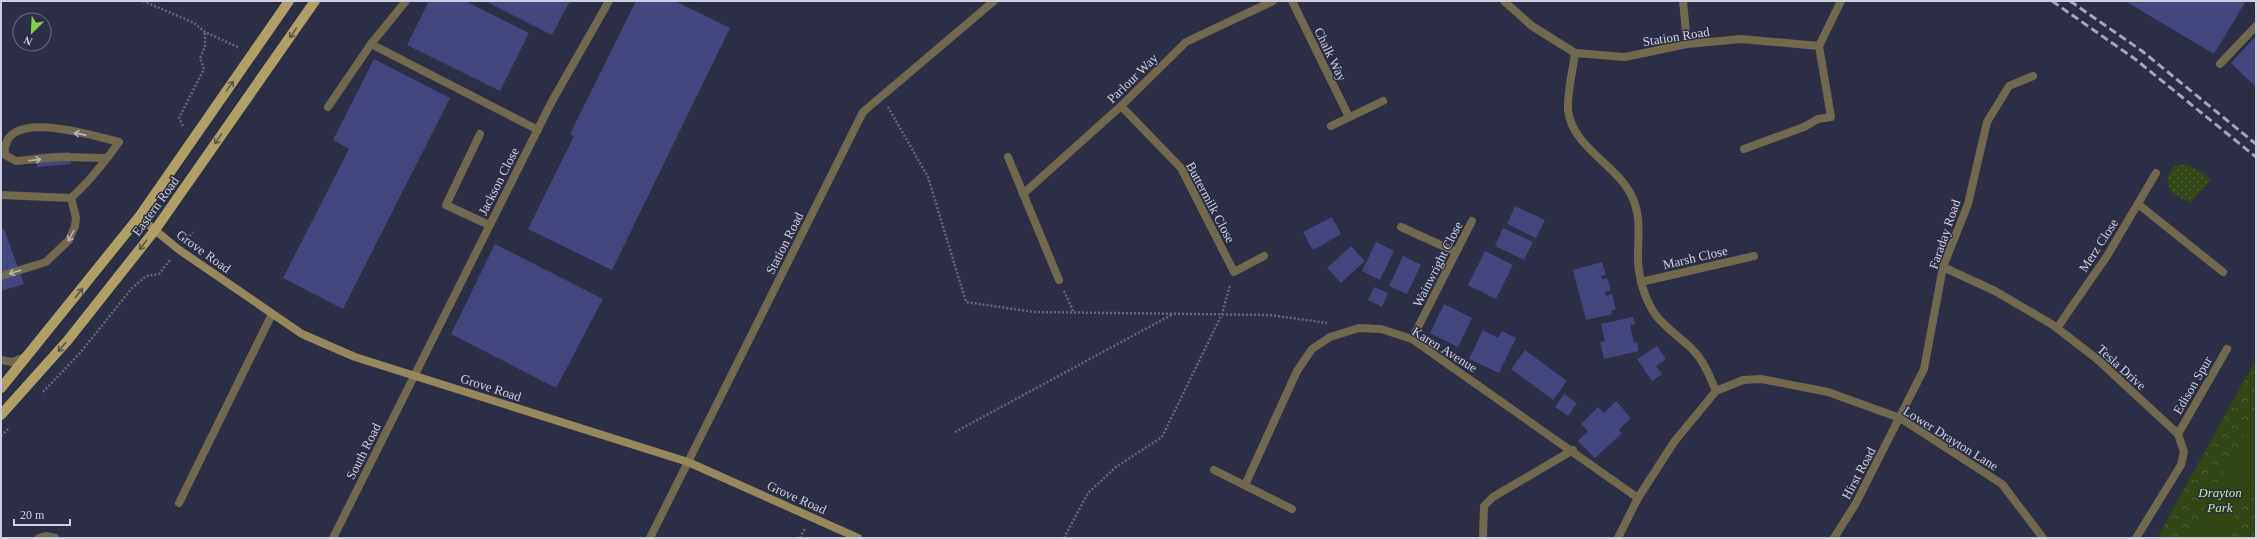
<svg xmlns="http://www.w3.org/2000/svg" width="2257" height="539" viewBox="0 0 2257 539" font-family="'Times New Roman',serif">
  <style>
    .grass { fill: url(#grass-dots) }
    .forest { fill: url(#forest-crowns) }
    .garden { fill: #314612 }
    .building { fill: #43467f }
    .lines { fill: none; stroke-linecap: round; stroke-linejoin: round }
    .path { stroke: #64677b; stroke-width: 2.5; stroke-dasharray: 2 2; stroke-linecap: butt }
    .lane { stroke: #71694d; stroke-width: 8 }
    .street { stroke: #71694d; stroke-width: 8 }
    .secondary { stroke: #95885c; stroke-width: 8 }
    .primary { stroke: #b1a066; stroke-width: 10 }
    .rail { stroke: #a4a6b7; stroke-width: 3; stroke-dasharray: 8 4; stroke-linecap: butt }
    .oneway { stroke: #5a5650 }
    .oneway2 { stroke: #b7b6ba }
    .labels { text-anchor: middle; stroke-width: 3; stroke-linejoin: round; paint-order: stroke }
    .street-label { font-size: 13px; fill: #ced0df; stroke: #2b2e44 }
    .park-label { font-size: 13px; font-style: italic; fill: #c2eb92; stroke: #2b2e44 }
  </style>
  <defs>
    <pattern id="grass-dots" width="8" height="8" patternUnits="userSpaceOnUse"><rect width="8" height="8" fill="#314612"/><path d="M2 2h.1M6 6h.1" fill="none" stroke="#4e6034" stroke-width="1.8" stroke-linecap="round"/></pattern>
    <pattern id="forest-crowns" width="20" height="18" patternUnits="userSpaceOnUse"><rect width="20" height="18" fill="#314612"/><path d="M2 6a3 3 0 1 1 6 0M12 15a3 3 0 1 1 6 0" fill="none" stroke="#4e6034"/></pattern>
  </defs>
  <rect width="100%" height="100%" fill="#2b2e44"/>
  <path class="grass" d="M 2185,164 L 2202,172 L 2211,180 L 2190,203 L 2171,192 L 2167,178 L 2174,166 Z"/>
  <path class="forest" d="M 2256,359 L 2256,538 L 2157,538 Z"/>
  <path class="garden" d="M 2256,413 L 2256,478 L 2222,538 L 2187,538 Z"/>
  <g class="building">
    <path d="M 429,1 L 465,1 L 529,33 L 500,91 L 407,45 Z"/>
    <path d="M 485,1 L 570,1 L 552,35 Z"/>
    <path d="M 636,1 L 675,1 L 730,28 L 612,270 L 528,229 L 574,136 L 570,134 Z"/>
    <path d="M 2125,1 L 2246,1 L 2214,54 Z"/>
    <path d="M 2256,36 L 2256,87 L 2231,63 Z"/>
    <path d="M 374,59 L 450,98 L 343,309 L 283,278 L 349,149 L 333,140 Z"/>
    <path d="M 70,152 L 71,164 L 37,167 L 36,154 Z"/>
    <path d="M 1515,206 L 1545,220 L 1536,238 L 1507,224 Z"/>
    <path d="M 1332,217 L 1341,234 L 1313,250 L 1303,232 Z"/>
    <path d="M 1503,228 L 1533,242 L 1524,260 L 1495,246 Z"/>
    <path d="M 4,229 L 24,284 L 1,291 L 1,230 Z"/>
    <path d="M 1376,242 L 1394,251 L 1380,280 L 1362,271 Z"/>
    <path d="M 495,244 L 603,299 L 556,388 L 451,334 Z"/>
    <path d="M 1351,246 L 1365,261 L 1341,283 L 1327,268 Z"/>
    <path d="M 1485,251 L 1513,265 L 1496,299 L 1468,285 Z"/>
    <path d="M 1403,256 L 1421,265 L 1407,294 L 1389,286 Z"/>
    <path d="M 1602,262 L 1606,275 L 1601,276 L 1602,279 L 1607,278 L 1611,290 L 1605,292 L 1606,296 L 1612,294 L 1616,309 L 1611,311 L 1612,314 L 1586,320 L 1573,270 Z"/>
    <path d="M 1374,287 L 1388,293 L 1382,307 L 1368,300 Z"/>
    <path d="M 1444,304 L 1472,318 L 1458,347 L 1430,333 Z"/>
    <path d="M 1633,317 L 1635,324 L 1630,325 L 1634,343 L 1637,342 L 1639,351 L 1604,359 L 1600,342 L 1605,341 L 1601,324 Z"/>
    <path d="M 1483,330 L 1498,338 L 1502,331 L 1516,338 L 1499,373 L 1469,359 Z"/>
    <path d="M 1657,346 L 1666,359 L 1656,366 L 1662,374 L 1652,381 L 1637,359 Z"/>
    <path d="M 1525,350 L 1567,381 L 1553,400 L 1511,369 Z"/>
    <path d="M 1564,394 L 1577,403 L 1568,416 L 1555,407 Z"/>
    <path d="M 1616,401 L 1631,418 L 1619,430 L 1622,433 L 1595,458 L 1578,441 L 1588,431 L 1581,424 L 1598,407 L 1604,413 Z"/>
  </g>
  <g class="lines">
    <g class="path">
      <path d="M 143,1 L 194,23 L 205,32 L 240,48"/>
      <path d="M 888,107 L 928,177 L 966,302 L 1034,312 L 1270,315 L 1327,323"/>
      <path d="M 183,126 L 179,118 L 204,69 L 200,58 L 205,47 L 205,32"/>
      <path d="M 187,239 L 193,232"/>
      <path d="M 1064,291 L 1074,313"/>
      <path d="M 43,392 L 80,353 L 132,288 L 146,276 L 159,274 L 170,260"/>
      <path d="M 955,432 L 1173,314"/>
      <path d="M 1,436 L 9,428"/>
      <path d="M 800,538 L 805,528"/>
      <path d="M 1064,538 L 1088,493 L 1116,467 L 1162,437 L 1222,314 L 1230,285"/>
    </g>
    <g class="lane">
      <path d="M 406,1 L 371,44 L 538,130"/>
      <path d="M 2220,64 L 2256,26"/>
      <path d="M 328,107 L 371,44"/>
      <path d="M 480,134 L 446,205 L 489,225"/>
      <path d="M 1744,149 L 1804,127"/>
      <path d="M 1,195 L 71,198 C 90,181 104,163 119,142 C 100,138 0,104 5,155 L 16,161 L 60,157 L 107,158"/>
      <path d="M 2138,204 L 2223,272"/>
      <path d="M 1,276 L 46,262 L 69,240 L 75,226 L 76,218 L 71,198"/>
      <path d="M 179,503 L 272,314"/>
      <path d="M 1483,538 L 1484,506 L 1493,497 L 1573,450"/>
    </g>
    <g class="street">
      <path d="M 1292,1 L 1349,117"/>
      <path d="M 1504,1 L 1532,26 L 1575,53 L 1625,57 L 1687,44 L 1741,39 L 1819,46 L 1841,1"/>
      <path d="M 1683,1 L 1687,44"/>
      <path d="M 1575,53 C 1573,70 1567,92 1568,110 C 1572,148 1619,165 1633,199 C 1641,218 1638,236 1638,256 C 1638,275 1643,294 1653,311 C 1660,324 1681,338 1692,349 C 1704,361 1709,375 1716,391"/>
      <path d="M 1121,106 L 1181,168 L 1234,272 L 1264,256"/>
      <path d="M 1331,126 L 1383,101"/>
      <path d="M 1804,127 L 1818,119 L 1831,117 L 1819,46"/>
      <path d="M 1008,157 L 1059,280"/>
      <path d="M 1023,194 L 1121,106 L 1186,42 L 1273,1"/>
      <path d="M 1401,227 L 1456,252"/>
      <path d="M 1943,267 L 1995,291 L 2053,325 L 2097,359 L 2178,434 L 2184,452 L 2181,465 L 2136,538"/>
      <path d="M 1641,282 L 1754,256"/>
      <path d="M 2057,328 L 2107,256 L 2156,173"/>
      <path d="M 1412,339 L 1472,221"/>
      <path d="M 1,360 L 12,362 L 25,357"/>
      <path d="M 2178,434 L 2227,349"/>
      <path d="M 1214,470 L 1292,509"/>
      <path d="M 1245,485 L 1297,371 L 1312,349 L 1330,337 L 1359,328 L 1381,329 L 1412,339 L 1638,498"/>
      <path d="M 39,538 L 46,536 L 55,538"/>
      <path d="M 333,538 L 551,103 L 609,1"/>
      <path d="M 650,538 L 863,112 L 994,1"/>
      <path d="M 1618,538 L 1638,498 L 1674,442 L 1716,391 L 1743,380 L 1761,379 L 1828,392 L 1900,418 L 2002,484 L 2043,538"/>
      <path d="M 1834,538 L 1856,503 L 1924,369 L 1943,267 L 1968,204 L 1987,122 L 2009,86 L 2033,76"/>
    </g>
    <path class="secondary" d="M 139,217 L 178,249 L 302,334 L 355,357 L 688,462 L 858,538"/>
    <g class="primary">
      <path d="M 1,388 L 139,217 L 289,1"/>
      <path d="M 1,415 L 68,340 L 155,230 L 315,1"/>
    </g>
    <g class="rail">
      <path d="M 2052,1 L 2135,59 L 2256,157"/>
      <path d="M 2070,1 L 2142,51 L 2256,144"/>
    </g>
  </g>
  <defs><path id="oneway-shaft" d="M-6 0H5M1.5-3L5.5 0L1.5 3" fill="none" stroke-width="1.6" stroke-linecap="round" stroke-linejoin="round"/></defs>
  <g class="oneway">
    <use href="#oneway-shaft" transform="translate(293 33) rotate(125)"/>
    <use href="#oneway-shaft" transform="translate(230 86) rotate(-55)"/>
    <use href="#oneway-shaft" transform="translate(218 139) rotate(125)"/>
    <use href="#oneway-shaft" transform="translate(143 245) rotate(128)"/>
    <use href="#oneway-shaft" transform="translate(79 293) rotate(-52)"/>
    <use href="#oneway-shaft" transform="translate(62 347) rotate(131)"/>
  </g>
  <g class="oneway2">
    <use href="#oneway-shaft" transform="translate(80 134) rotate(-169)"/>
    <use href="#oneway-shaft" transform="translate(35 160) rotate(-7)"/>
    <use href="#oneway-shaft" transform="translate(71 236) rotate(118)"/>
    <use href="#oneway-shaft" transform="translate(15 272) rotate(162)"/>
  </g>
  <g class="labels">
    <g class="street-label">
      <text transform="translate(1676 36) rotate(-9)" y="5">Station Road</text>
      <text transform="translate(1331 54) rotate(64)" y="5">Chalk Way</text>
      <text transform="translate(1132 78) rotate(-44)" y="5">Parlour Way</text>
      <text transform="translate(498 181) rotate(-63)" y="5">Jackson Close</text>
      <text transform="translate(1211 202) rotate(62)" y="5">Buttermilk Close</text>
      <text transform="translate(155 206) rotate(-54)" y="5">Eastern Road</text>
      <text transform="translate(1944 234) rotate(-71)" y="5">Faraday Road</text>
      <text transform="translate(784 243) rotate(-63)" y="5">Station Road</text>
      <text transform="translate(2098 245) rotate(-57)" y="5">Merz Close</text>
      <text transform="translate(204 251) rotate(36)" y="5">Grove Road</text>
      <text transform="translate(1695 257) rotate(-13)" y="5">Marsh Close</text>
      <text transform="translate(1437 264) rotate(-63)" y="5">Wainwright Close</text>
      <text transform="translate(1445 349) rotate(32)" y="5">Karen Avenue</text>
      <text transform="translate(2122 367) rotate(42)" y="5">Tesla Drive</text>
      <text transform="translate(2192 385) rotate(-60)" y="5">Edison Spur</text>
      <text transform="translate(491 387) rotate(18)" y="5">Grove Road</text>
      <text transform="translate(1951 438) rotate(32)" y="5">Lower Drayton Lane</text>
      <text transform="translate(363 451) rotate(-63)" y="5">South Road</text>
      <text transform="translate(1858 473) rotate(-62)" y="5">Hirst Road</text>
      <text transform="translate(797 497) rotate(24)" y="5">Grove Road</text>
    </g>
    <g class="park-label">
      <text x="2220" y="497">Drayton<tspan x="2220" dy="15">Park</tspan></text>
    </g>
  </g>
  <rect width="2257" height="539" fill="none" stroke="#ced0df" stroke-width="4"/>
  <g transform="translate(32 32) rotate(204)"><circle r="19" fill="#2b2e44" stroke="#6c6f82"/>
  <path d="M0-3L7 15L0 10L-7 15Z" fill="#88cf49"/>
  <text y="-6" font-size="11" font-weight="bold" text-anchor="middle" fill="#ced0df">N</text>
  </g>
  <path d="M14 519v6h56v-6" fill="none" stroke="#ced0df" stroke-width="2"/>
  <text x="20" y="519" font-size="12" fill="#ced0df" stroke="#2b2e44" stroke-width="3" paint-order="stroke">20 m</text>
</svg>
